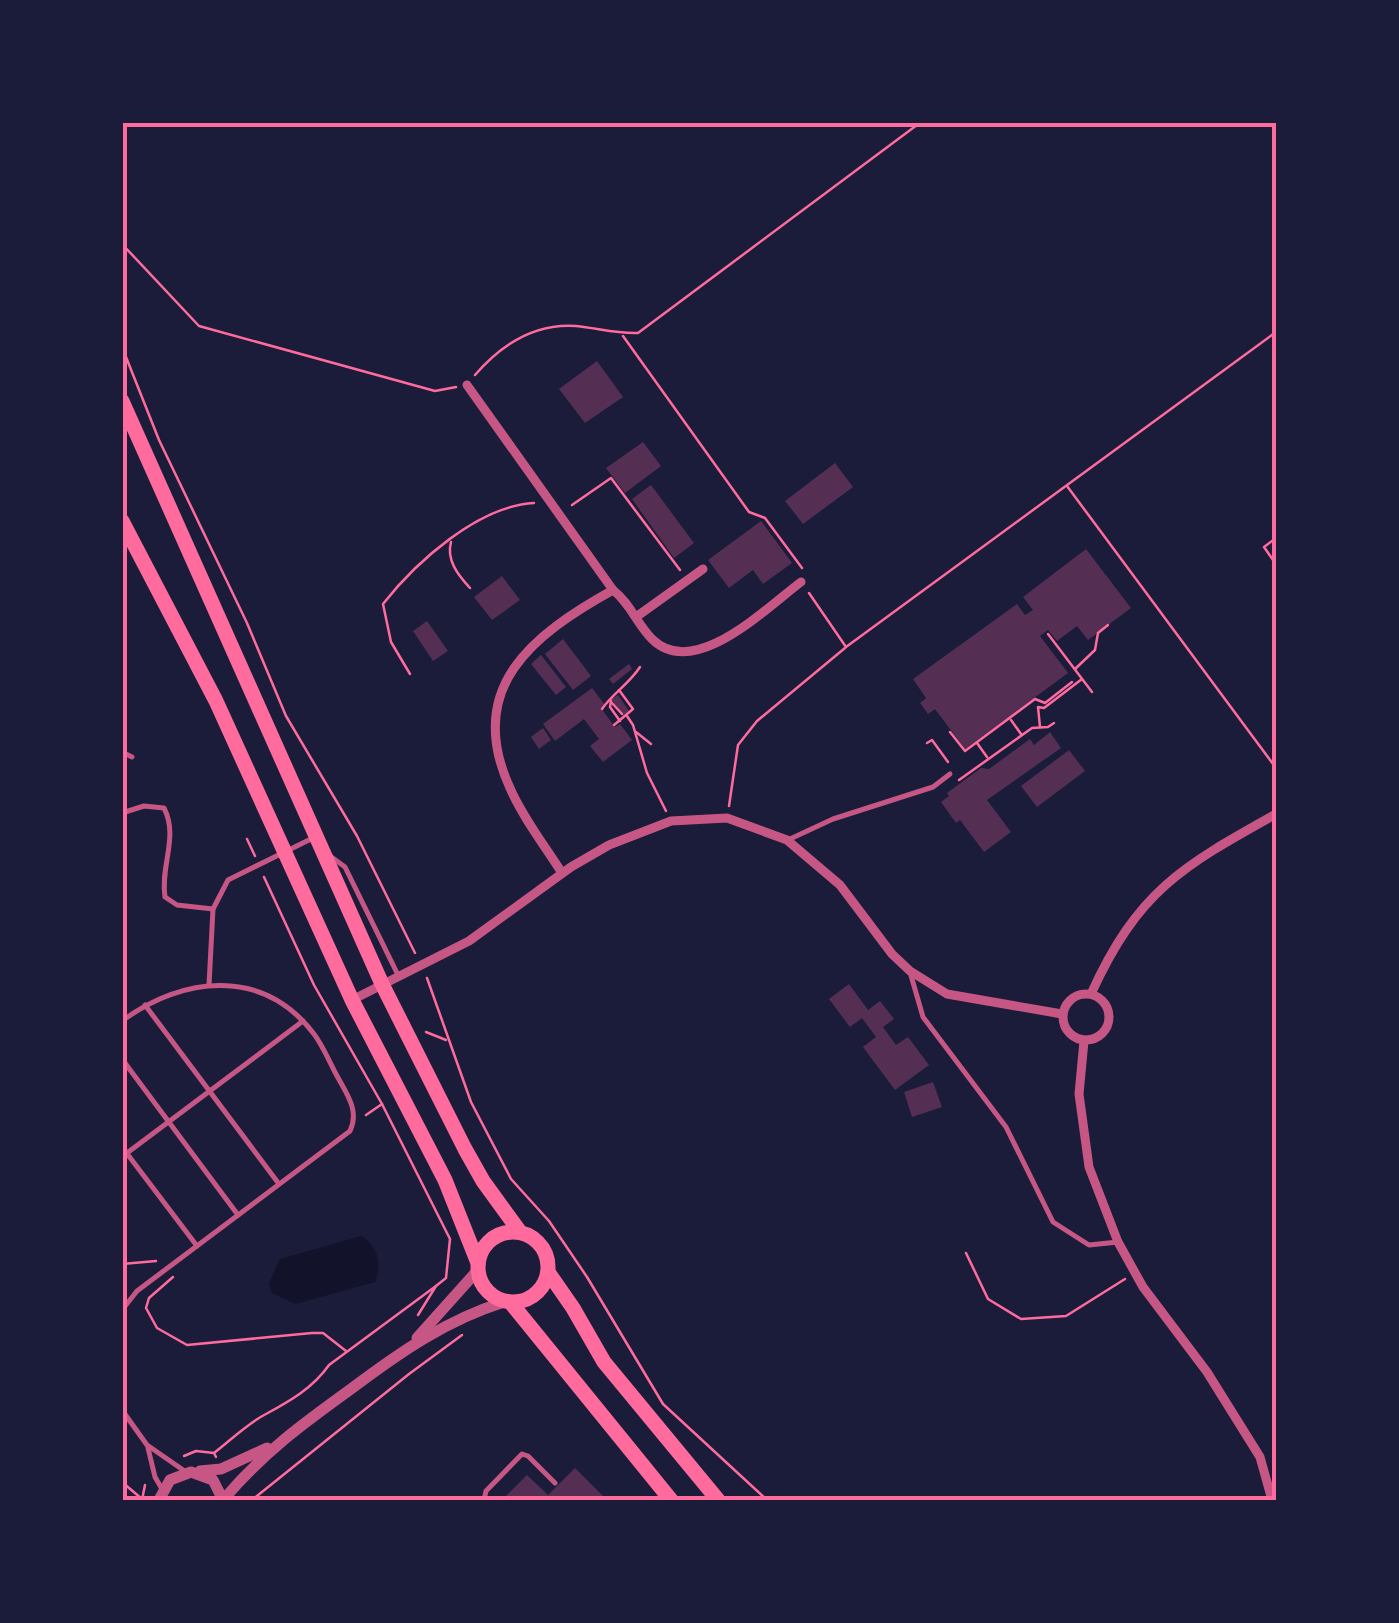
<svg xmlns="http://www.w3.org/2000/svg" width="1399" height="1623" viewBox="0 0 1399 1623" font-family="'Asap Condensed',sans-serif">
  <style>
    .water { fill: #12122b }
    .building { fill: #542f53 }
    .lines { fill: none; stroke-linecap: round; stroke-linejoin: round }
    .path { stroke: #ff6b9d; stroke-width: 2.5 }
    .service { stroke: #c65784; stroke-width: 5 }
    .minor { stroke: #c65784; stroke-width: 9 }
    .tertiary { stroke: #c65784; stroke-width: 11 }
    .primary { stroke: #ff6b9d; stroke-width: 15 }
    .neatline { fill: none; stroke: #ff6b9d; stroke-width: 4 }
  </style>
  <rect width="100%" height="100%" fill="#1b1b3a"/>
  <path class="water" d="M 361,1236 C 378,1245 382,1265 375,1282 L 295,1304 L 272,1293 L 269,1283 L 280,1259 Z"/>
  <g class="building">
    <path d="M 597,361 L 623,397 L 585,423 L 559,389 Z"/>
    <path d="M 643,442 L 661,466 L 625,493 L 606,468 Z"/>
    <path d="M 835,463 L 853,487 L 803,524 L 785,501 Z"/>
    <path d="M 651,485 L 694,543 L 674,558 L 632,499 Z"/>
    <path d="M 761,521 L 792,563 L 763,584 L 753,570 L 729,588 L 708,560 Z"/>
    <path d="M 1086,549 L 1131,608 L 1088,640 L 1077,626 L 1057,641 L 1048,630 L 1040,636 L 1068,673 L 965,749 L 935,709 L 928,714 L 920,703 L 926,698 L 913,679 L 1017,604 L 1025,615 L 1033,610 L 1023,597 Z"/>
    <path d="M 502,576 L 520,600 L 492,620 L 474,597 Z"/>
    <path d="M 427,621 L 448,651 L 433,661 L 413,631 Z"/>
    <path d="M 563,639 L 591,676 L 573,690 L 545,654 Z"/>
    <path d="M 541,655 L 566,687 L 556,695 L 531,664 Z"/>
    <path d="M 629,664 L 632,669 L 613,684 L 609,679 Z"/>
    <path d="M 592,688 L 605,705 L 601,708 L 615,727 L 620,724 L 632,740 L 603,762 L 590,746 L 599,739 L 584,719 L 555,741 L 543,724 Z"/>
    <path d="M 618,695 L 629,711 L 623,715 L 611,699 Z"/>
    <path d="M 543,728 L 551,740 L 539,749 L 531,737 Z"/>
    <path d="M 1050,732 L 1061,748 L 987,800 L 1011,832 L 984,852 L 960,820 L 956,823 L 941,802 L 949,796 L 947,793 L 981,768 L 989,769 L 1030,739 L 1034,745 Z"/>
    <path d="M 1069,750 L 1085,771 L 1037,807 L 1021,786 Z"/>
    <path d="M 849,984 L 868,1010 L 880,1001 L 894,1019 L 883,1027 L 896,1045 L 908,1037 L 929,1065 L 895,1090 L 863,1047 L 876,1037 L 862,1018 L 850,1027 L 829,999 Z"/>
    <path d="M 933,1082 L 942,1107 L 912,1117 L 904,1092 Z"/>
    <path d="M 575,1468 L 607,1500 L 511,1500 L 506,1496 L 527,1475 L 548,1495 Z"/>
  </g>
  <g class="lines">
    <g class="path">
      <path d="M 122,244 L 199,326 L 435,391 L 456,387"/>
      <path d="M 623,336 L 749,512 L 765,518 L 802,568"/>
      <path d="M 122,347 L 159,440 L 247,623 L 286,716 L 357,836 L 415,953"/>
      <path d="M 475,375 C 501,345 534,323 576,326 C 597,328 617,334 638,333 L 921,122"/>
      <path d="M 1067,486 L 1276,768"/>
      <path d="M 572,505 L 611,478 L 680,570"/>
      <path d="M 1276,538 L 1264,547 L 1273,560 L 1276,558"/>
      <path d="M 451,542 C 446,560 458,575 470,588"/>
      <path d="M 809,593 L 846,647 L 1276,332"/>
      <path d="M 1048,634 L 1092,692"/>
      <path d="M 1075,669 L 1095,650 L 1098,633 L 1108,625"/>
      <path d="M 410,674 L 391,642 L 383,604 C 416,562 478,506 534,503"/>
      <path d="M 611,701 L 610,707 L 620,721"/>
      <path d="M 612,703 L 622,714"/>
      <path d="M 602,709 C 612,694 629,684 640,667"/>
      <path d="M 627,716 L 633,725 L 647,773 L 666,811"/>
      <path d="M 1011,720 L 1021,734"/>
      <path d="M 614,725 L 633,709 L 619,690"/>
      <path d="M 1040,727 L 1038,707 L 1044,708 L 1082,679"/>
      <path d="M 636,732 L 651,744"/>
      <path d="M 950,732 L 965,751 L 1035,699 L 1045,703 L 1072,682"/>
      <path d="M 927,743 L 932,740 L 948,762"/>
      <path d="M 977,743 L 987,757"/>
      <path d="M 959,780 L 1032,728 L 1048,727 L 1054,723"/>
      <path d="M 729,806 L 738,745 L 757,721 L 845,648"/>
      <path d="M 247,839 L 255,856"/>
      <path d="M 264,877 L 314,985 L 382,1104"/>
      <path d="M 427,978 L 471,1102 L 511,1179 L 549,1221 L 587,1277 L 663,1404 L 767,1500"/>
      <path d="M 426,1032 L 446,1040"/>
      <path d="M 366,1115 L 382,1104 L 450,1239 L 446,1278 L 436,1286 L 418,1315"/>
      <path d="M 966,1253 L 988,1299 L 1021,1319 L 1066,1316 L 1125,1279"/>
      <path d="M 122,1264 L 156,1261"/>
      <path d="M 173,1277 L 149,1298 L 146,1308 L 157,1328 L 187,1345 L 312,1333 L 323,1333 L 346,1351"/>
      <path d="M 184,1456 L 196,1451 L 214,1453"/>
      <path d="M 216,1457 L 214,1453 C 231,1440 248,1423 266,1414 C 290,1401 313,1388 329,1365 L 436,1286"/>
      <path d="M 122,1482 L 142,1499"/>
      <path d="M 142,1500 L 145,1485"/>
      <path d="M 252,1500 L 409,1374 L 462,1335"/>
    </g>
    <g class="service">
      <path d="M 122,752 L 132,757"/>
      <path d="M 122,813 L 144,806 L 164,808 C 179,837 160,866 165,897 L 177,905 L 213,909"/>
      <path d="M 790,839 L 833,819 L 933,787 L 950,774"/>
      <path d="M 330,856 L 345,867 L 398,975"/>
      <path d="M 910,972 L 923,1017 L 1006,1127 L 1053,1222 L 1089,1245 L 1118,1242"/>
      <path d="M 209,985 L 213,909 L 228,880 L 315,837"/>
      <path d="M 145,1005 L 279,1184"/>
      <path d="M 122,1021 C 183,976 263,967 314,1034 C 323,1046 329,1061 336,1074 C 346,1093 360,1110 350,1131 L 137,1291 L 122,1310"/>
      <path d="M 122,1059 L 238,1215"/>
      <path d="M 122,1147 L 197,1246"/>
      <path d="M 127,1153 L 303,1021"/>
      <path d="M 122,1410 L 147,1445 L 186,1472"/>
      <path d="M 148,1448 L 155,1477 L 162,1489"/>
      <path d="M 484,1500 L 486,1491 L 522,1454 L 528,1456 L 555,1483"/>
    </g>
    <g class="minor">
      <path d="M 467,385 L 613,590"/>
      <path d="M 636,617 L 703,569"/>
      <path d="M 562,873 C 545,846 523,818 510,788 C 464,688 532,635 613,590 C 630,603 637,624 652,639 C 694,681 766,608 801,582"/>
      <circle cx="1086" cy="1017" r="23"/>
      <path d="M 1091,994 C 1138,891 1181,867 1276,814"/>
      <path d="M 352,1000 L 469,941 L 571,867 L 609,845 L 671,821 L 727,818 L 787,840 L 840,885 L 892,954 L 910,971 L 947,994 L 1062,1014"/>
      <path d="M 1084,1041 L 1079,1094 L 1089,1167 L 1118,1242 L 1143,1287 L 1207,1372 L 1260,1457 L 1272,1500"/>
    </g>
    <g class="tertiary">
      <path d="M 417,1338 L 477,1271"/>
      <path d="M 200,1471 L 221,1469 L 267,1448"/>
      <path d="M 159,1500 L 170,1480 L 191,1472 L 213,1480 L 223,1500"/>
      <path d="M 223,1500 C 264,1452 301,1425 351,1389 C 399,1353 446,1320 504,1302"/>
    </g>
    <g class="primary">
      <path d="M 122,401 L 382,984 L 465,1149 L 483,1181 L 520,1232"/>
      <path d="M 122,521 L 216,701 L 352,1000 L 445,1180 L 478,1263"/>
      <circle cx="513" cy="1267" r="35"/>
      <path d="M 548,1272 L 573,1308 L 604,1362 L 718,1500"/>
      <path d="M 511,1303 L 671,1500"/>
    </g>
  </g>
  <rect width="1399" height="1623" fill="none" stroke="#1b1b3a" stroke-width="250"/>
  <rect x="125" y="125" width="1149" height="1373" class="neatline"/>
</svg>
